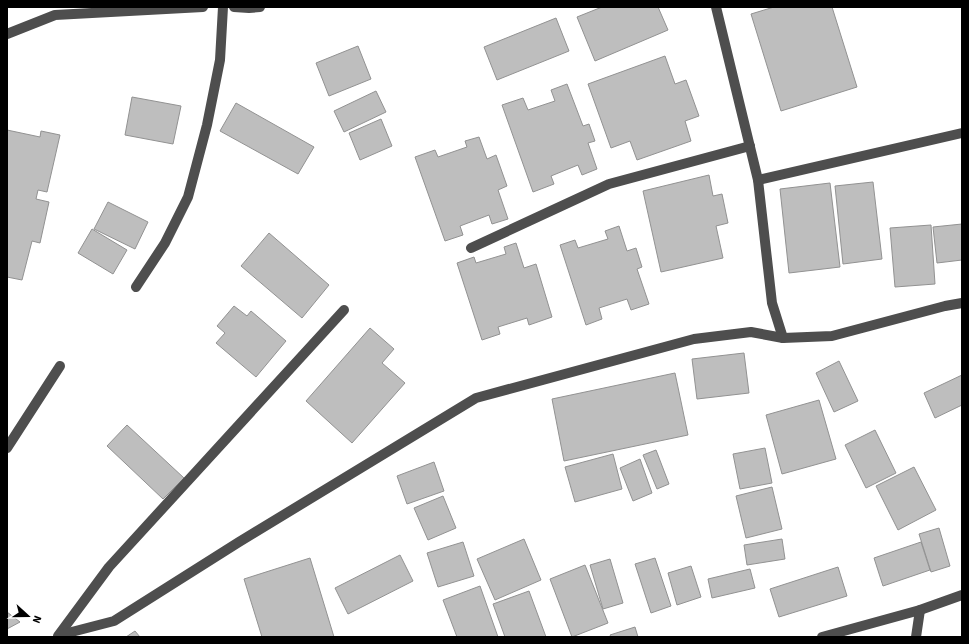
<svg xmlns="http://www.w3.org/2000/svg" width="969" height="644" viewBox="0 0 969 644" font-family="'Source Sans 3',sans-serif">
  <style>
    .building { fill: #bebebe; stroke: #929292 }
    .lines { fill: none; stroke-linecap: round; stroke-linejoin: round }
    .minor { stroke: #4e4e4e; stroke-width: 10 }
  </style>
  <rect width="100%" height="100%" fill="#fff"/>
  <g class="building">
    <path d="M 602,7 L 658,7 L 668,30 L 595,61 L 577,17 Z"/>
    <path d="M 774,7 L 832,7 L 857,87 L 781,111 L 751,14 Z"/>
    <path d="M 556,18 L 569,51 L 497,80 L 484,47 Z"/>
    <path d="M 358,46 L 371,79 L 329,96 L 316,63 Z"/>
    <path d="M 665,56 L 675,84 L 686,80 L 699,116 L 685,121 L 691,141 L 637,160 L 630,141 L 611,148 L 588,84 Z"/>
    <path d="M 567,84 L 583,126 L 589,124 L 595,141 L 588,143 L 597,169 L 582,175 L 578,165 L 551,176 L 554,184 L 533,192 L 502,105 L 523,98 L 528,110 L 555,101 L 551,90 Z"/>
    <path d="M 376,91 L 386,112 L 344,132 L 334,111 Z"/>
    <path d="M 132,97 L 181,106 L 173,144 L 125,135 Z"/>
    <path d="M 236,103 L 314,147 L 298,174 L 220,131 Z"/>
    <path d="M 381,119 L 392,146 L 360,160 L 349,133 Z"/>
    <path d="M 7,130 L 40,137 L 41,131 L 60,135 L 47,192 L 38,190 L 36,199 L 49,202 L 40,243 L 32,241 L 22,280 L 7,277 Z"/>
    <path d="M 479,137 L 487,159 L 496,155 L 507,186 L 498,190 L 508,219 L 492,224 L 489,215 L 460,226 L 463,235 L 445,241 L 415,157 L 435,150 L 438,157 L 467,147 L 465,141 Z"/>
    <path d="M 709,175 L 713,196 L 722,194 L 728,223 L 716,226 L 723,258 L 661,272 L 643,191 Z"/>
    <path d="M 873,182 L 882,259 L 843,264 L 835,186 Z"/>
    <path d="M 830,183 L 840,267 L 789,273 L 780,189 Z"/>
    <path d="M 108,202 L 148,222 L 135,249 L 94,229 Z"/>
    <path d="M 962,224 L 962,260 L 937,263 L 933,227 Z"/>
    <path d="M 931,225 L 935,284 L 895,287 L 890,228 Z"/>
    <path d="M 619,226 L 627,251 L 636,248 L 642,267 L 637,269 L 649,304 L 631,310 L 627,299 L 599,308 L 602,319 L 586,325 L 560,245 L 575,240 L 578,248 L 608,239 L 605,231 Z"/>
    <path d="M 92,229 L 127,250 L 113,274 L 78,253 Z"/>
    <path d="M 269,233 L 329,285 L 302,318 L 241,266 Z"/>
    <path d="M 516,243 L 524,268 L 536,264 L 552,317 L 529,325 L 527,318 L 498,327 L 500,334 L 482,340 L 457,263 L 474,257 L 476,263 L 506,254 L 504,247 Z"/>
    <path d="M 234,306 L 247,316 L 251,311 L 286,341 L 256,377 L 216,343 L 225,333 L 217,326 Z"/>
    <path d="M 370,328 L 394,349 L 382,363 L 405,383 L 352,443 L 306,401 Z"/>
    <path d="M 744,353 L 749,393 L 697,399 L 692,359 Z"/>
    <path d="M 839,361 L 858,401 L 834,412 L 816,373 Z"/>
    <path d="M 675,373 L 688,435 L 564,461 L 552,399 Z"/>
    <path d="M 962,375 L 962,405 L 935,418 L 924,393 Z"/>
    <path d="M 819,400 L 836,459 L 782,474 L 766,415 Z"/>
    <path d="M 127,425 L 184,478 L 163,499 L 107,446 Z"/>
    <path d="M 875,430 L 896,473 L 866,488 L 845,445 Z"/>
    <path d="M 765,448 L 772,483 L 740,489 L 733,454 Z"/>
    <path d="M 656,450 L 669,484 L 657,489 L 643,455 Z"/>
    <path d="M 613,454 L 622,489 L 575,502 L 565,467 Z"/>
    <path d="M 640,459 L 652,493 L 633,501 L 620,468 Z"/>
    <path d="M 434,462 L 444,491 L 407,504 L 397,476 Z"/>
    <path d="M 914,467 L 936,510 L 898,530 L 876,486 Z"/>
    <path d="M 772,487 L 782,529 L 746,538 L 736,496 Z"/>
    <path d="M 443,496 L 456,528 L 428,540 L 414,508 Z"/>
    <path d="M 939,528 L 950,566 L 931,572 L 919,534 Z"/>
    <path d="M 524,539 L 541,580 L 495,600 L 477,559 Z"/>
    <path d="M 782,539 L 785,559 L 747,565 L 744,545 Z"/>
    <path d="M 463,542 L 474,576 L 438,587 L 427,553 Z"/>
    <path d="M 921,542 L 930,570 L 883,586 L 874,558 Z"/>
    <path d="M 400,555 L 413,581 L 348,614 L 335,588 Z"/>
    <path d="M 310,558 L 334,637 L 262,637 L 244,579 Z"/>
    <path d="M 655,558 L 671,606 L 651,613 L 635,564 Z"/>
    <path d="M 610,559 L 623,603 L 603,609 L 590,565 Z"/>
    <path d="M 585,565 L 608,623 L 572,637 L 550,579 Z"/>
    <path d="M 691,566 L 701,597 L 677,605 L 668,573 Z"/>
    <path d="M 838,567 L 847,596 L 779,617 L 770,589 Z"/>
    <path d="M 750,569 L 755,588 L 712,598 L 708,579 Z"/>
    <path d="M 480,586 L 498,637 L 457,637 L 443,600 Z"/>
    <path d="M 529,591 L 546,637 L 505,637 L 493,604 Z"/>
    <path d="M 7,612 L 20,622 L 7,629 Z"/>
    <path d="M 635,627 L 638,637 L 611,637 L 610,635 Z"/>
    <path d="M 135,631 L 140,637 L 126,637 Z"/>
  </g>
  <g class="lines">
    <g class="minor">
      <path d="M 234,7 L 249,8 L 260,7"/>
      <path d="M 716,7 L 758,180 L 772,303 L 783,338"/>
      <path d="M 7,34 L 55,15 L 203,7"/>
      <path d="M 758,180 L 962,133"/>
      <path d="M 471,248 L 609,184 L 750,146"/>
      <path d="M 136,287 L 165,243 L 188,197 L 207,125 L 220,60 L 223,7"/>
      <path d="M 7,448 L 60,366"/>
      <path d="M 58,636 L 109,567 L 344,310"/>
      <path d="M 60,637 L 60,635 L 114,621 L 239,542 L 476,398 L 694,339 L 751,332 L 783,338 L 832,336 L 945,306 L 962,303"/>
      <path d="M 822,637 L 920,610 L 962,595"/>
      <path d="M 916,637 L 920,610"/>
    </g>
  </g>
  <rect width="969" height="644" fill="none" stroke="#000000" stroke-width="16"/>
  <g transform="translate(28 616) rotate(111)" stroke="#ffffff" stroke-width="3" paint-order="stroke">
  <path d="M0-3L7 15L0 10L-7 15Z" fill="#000000"/>
  <text y="-6" font-size="11" font-weight="bold" text-anchor="middle" fill="#000000">N</text>
  </g>
</svg>
